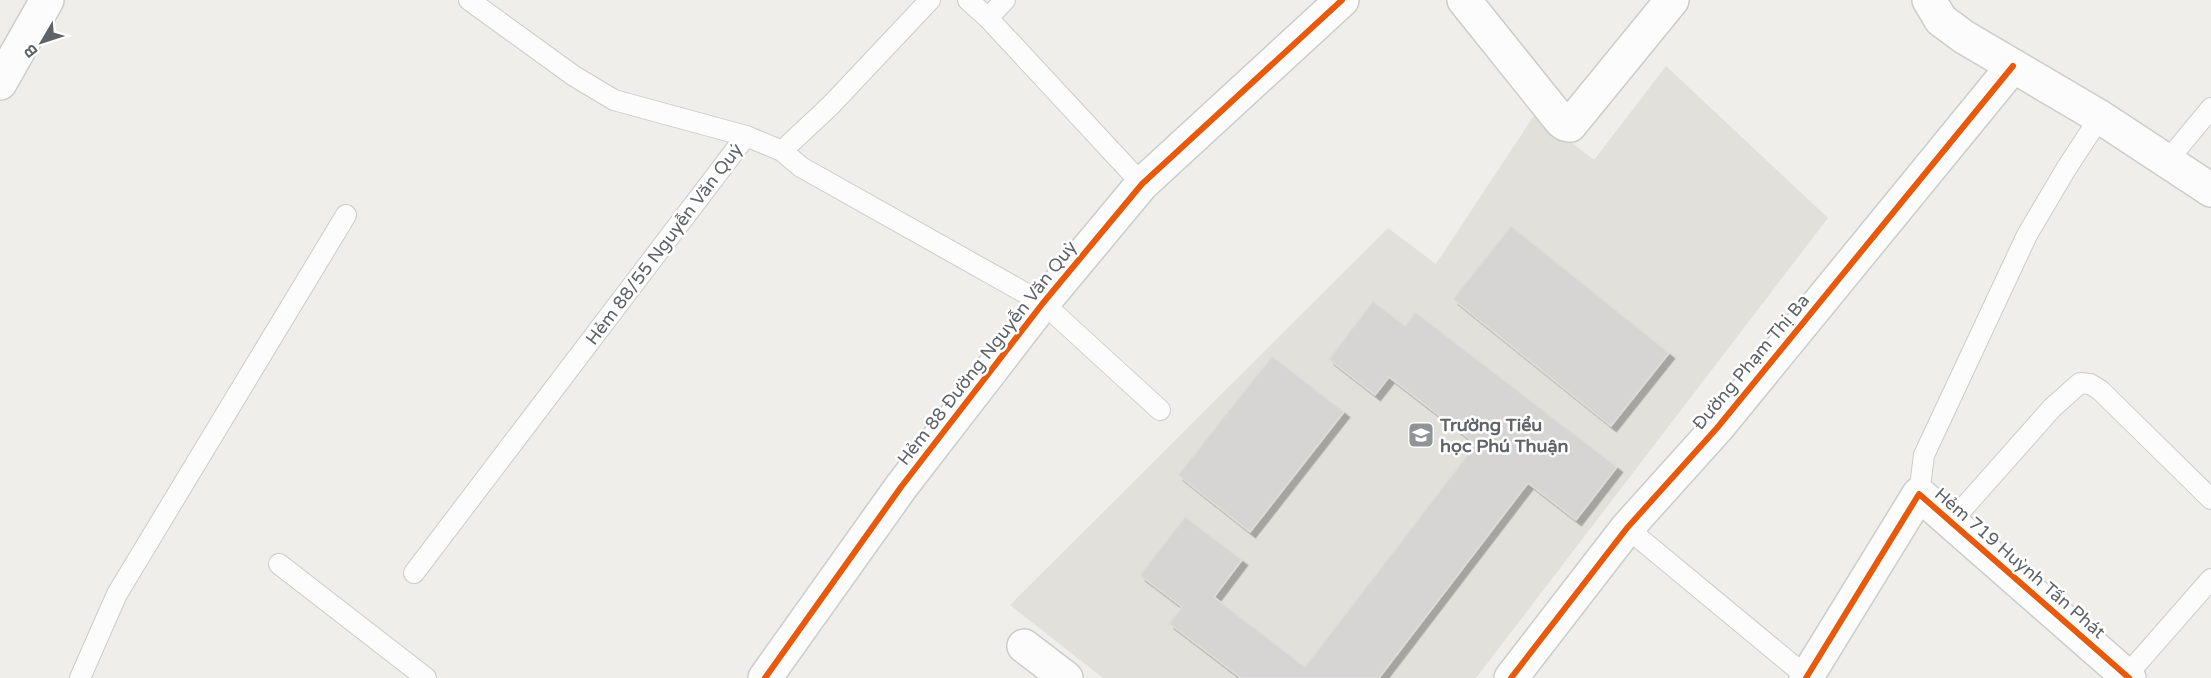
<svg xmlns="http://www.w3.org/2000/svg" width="2211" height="678" viewBox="0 0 2211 678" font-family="'Varela Round',sans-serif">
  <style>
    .education { fill: #e2e0da }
    .building { fill: #d6d5d3; stroke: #deddd9; stroke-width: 1.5; filter: url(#shadow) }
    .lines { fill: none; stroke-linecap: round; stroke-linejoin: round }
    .service-casing { stroke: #cbcccc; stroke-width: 22 }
    .minor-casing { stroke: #cbcccc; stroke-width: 36 }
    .service { stroke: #fdfcfc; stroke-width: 20 }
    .minor { stroke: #fdfcfc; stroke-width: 33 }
    .cycleway-casing { stroke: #fff; stroke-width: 10 }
    .cycleway { stroke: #e8590c; stroke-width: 6 }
    .labels { text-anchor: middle; stroke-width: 5; stroke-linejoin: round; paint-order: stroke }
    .street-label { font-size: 18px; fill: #5f6368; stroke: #fff }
    .poi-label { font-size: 18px; font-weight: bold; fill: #5f6368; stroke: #fff; text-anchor: start }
  </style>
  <defs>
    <filter id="shadow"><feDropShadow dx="5.5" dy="5.5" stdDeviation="0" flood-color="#0004"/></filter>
  </defs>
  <rect width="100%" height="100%" fill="#efeeea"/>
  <path class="education" d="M 1666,66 L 1828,218 L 1476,678 L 1103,678 L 1010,605 L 1388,228 L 1436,264 L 1535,114 L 1594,160 Z"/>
  <g class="building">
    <path d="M 1511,226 L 1669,353 L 1611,426 L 1453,299 Z"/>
    <path d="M 1373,301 L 1405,326 L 1415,312 L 1617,467 L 1576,520 L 1528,483 L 1379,678 L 1241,678 L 1169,623 L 1182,607 L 1140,575 L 1185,517 L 1242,560 L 1214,597 L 1305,667 L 1476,444 L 1389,377 L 1375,395 L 1329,359 Z"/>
    <path d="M 1272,356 L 1344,412 L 1250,532 L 1178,475 Z"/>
  </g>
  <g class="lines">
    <defs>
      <g id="service">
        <path d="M 968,0 L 988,18 L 1142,184"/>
        <path d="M 988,18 L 1005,0"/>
        <path d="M 746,136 L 782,151 L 801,167 L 1043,303 L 1160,410"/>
        <path d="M 782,151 L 831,105 L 930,0"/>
        <path d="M 2168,160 L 2211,108"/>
        <path d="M 1919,494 L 1924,455 L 2027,235 L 2066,169 L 2100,117"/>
        <path d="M 1951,522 L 2052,408 L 2080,383 L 2090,384 L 2100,390 L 2211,499"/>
        <path d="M 1627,528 L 1807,677"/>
        <path d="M 279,564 L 426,678"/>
        <path d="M 414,573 L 746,136 L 614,100 L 574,76 L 469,0"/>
        <path d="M 2126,676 L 2211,579"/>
        <path d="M 80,678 L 117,594 L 346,215"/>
      </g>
      <g id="minor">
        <path d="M 1464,0 L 1561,121 L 1565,124 L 1570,125 L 1672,0"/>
        <path d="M 1929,0 L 1941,20 L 1964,37 L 2100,117 L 2211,190"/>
        <path d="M 0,83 L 47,0"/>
        <path d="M 1024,646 L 1066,678"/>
        <path d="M 765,678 L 901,487 L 1043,303 L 1142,184 L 1342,0"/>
        <path d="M 1511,678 L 1627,528 L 1717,428 L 2013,66"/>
        <path d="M 1806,678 L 1919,494 L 2129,678"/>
      </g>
    </defs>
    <use href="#service" class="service-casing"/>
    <use href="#minor" class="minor-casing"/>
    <use href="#service" class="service"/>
    <use href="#minor" class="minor"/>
    <defs>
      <g id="cycleway">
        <path d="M 765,678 L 901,487 L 1043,303 L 1142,184 L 1342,0"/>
        <path d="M 1511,678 L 1627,528 L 1717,428 L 2013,66"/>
        <path d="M 1806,678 L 1919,494 L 2129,678"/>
      </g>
    </defs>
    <use href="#cycleway" class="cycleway-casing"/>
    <use href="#cycleway" class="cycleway"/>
  </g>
  <defs>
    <symbol id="school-square" viewBox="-11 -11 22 22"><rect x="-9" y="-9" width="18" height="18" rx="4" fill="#919496" stroke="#fff"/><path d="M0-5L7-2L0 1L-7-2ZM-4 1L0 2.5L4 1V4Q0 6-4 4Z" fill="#fff"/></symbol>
  </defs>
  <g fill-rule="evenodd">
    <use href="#school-square" x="1406" y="420" width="30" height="30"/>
  </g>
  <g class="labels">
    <g class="street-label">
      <text transform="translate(664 244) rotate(-53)" y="6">Hẻm 88/55 Nguyễn Văn Quý</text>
      <text transform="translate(987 353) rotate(-52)" y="6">Hẻm 88 Đường Nguyễn Văn Quỳ</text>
      <text transform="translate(1751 362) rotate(-50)" y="6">Đường Phạm Thị Ba</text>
      <text transform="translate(2020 563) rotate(41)" y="6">Hẻm 719 Huỳnh Tấn Phát</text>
    </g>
    <g class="poi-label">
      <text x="1440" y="431">Trường Tiểu<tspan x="1440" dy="21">học Phú Thuận</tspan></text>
    </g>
  </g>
  <g transform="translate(42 42) rotate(231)" stroke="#ffffff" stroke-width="4.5" paint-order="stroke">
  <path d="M0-4.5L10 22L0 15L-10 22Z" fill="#5f6368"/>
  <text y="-9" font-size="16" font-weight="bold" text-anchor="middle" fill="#5f6368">B</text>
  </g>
</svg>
